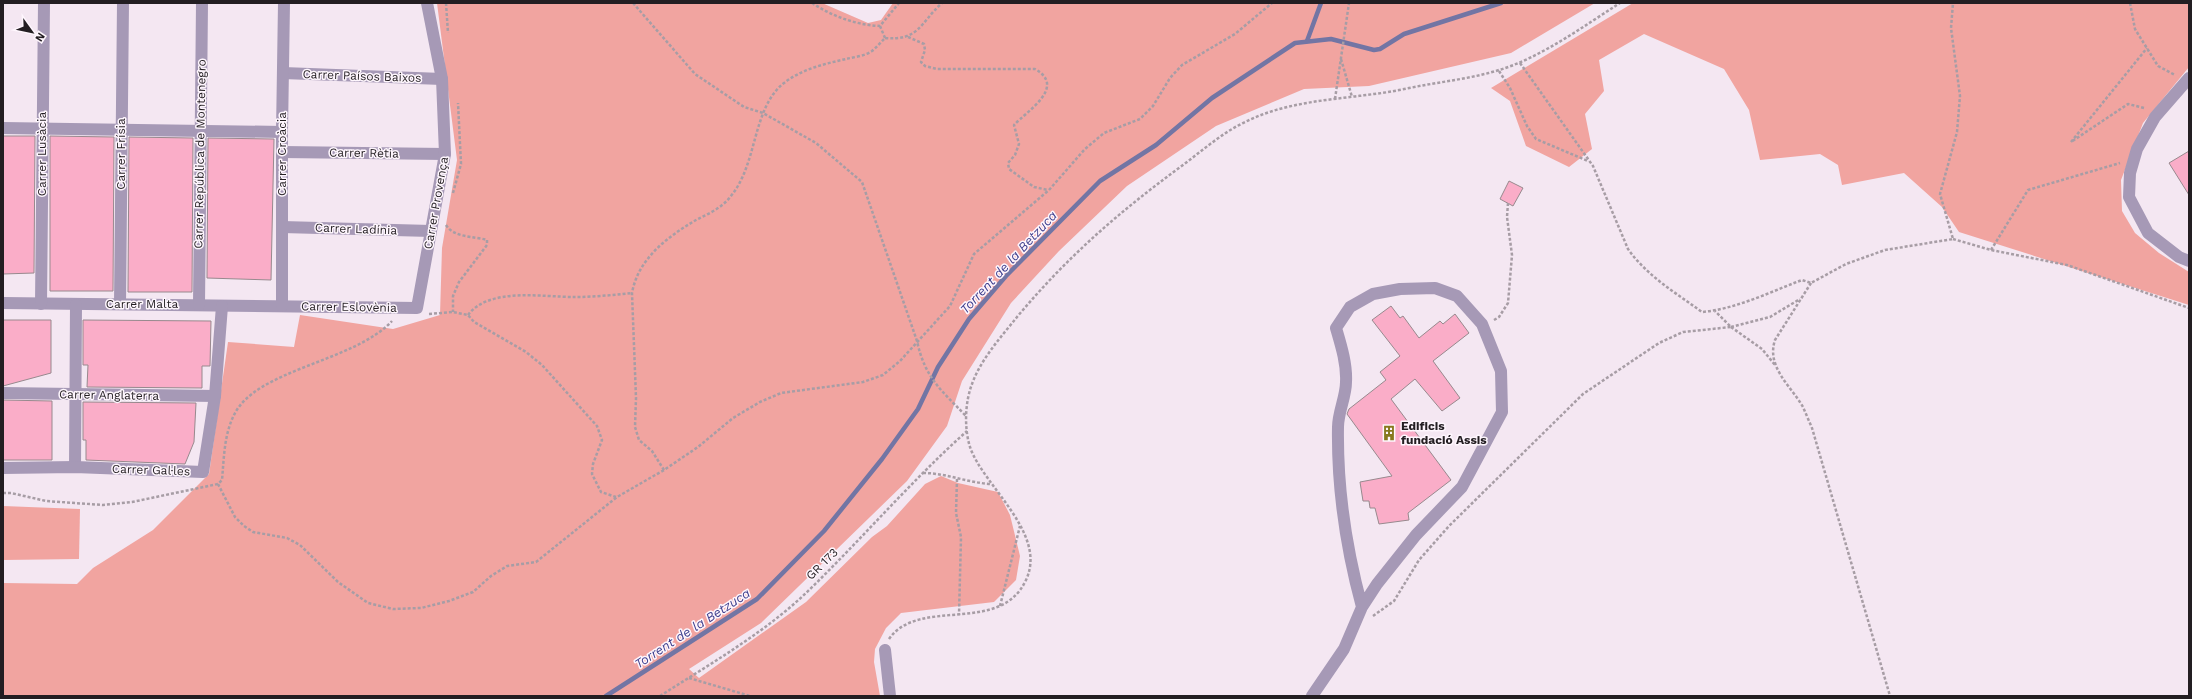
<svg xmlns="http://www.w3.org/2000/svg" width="2192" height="699" viewBox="0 0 2192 699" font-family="'Work Sans',sans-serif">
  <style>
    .green { fill: #f1a4a0 }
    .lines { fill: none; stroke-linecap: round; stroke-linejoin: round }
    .stream { stroke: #7275a4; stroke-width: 4.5 }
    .building { fill: #faadc8; stroke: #98898e }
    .path { stroke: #a79da5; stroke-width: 2.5; stroke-dasharray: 3 2; stroke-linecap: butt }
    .street { stroke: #a699b6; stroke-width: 12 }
    .labels { text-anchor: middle; stroke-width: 3; stroke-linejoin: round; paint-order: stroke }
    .street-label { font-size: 12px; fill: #231e22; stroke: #fef6fd }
    .poi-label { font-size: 12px; font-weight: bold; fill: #231e22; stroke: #fef6fd; text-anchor: start }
    .water-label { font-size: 13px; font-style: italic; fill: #3f3f8d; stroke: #fef6fd }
  </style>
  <rect width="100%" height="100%" fill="#f4e7f2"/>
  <g class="green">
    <path d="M 437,3 L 822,3 L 868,23 L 881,20 L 893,3 L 1595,3 L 1511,53 L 1369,86 L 1304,89 L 1216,126 L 1127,186 L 1059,251 L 1011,303 L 962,381 L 947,426 L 907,481 L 761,623 L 689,669 L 699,678 L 806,602 L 872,537 L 887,526 L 925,484 L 941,476 L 958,483 L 998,492 L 1010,515 L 1020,556 L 1016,580 L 994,602 L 901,613 L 886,628 L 875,649 L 874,662 L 880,696 L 3,696 L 3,583 L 77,584 L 93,568 L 153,530 L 209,474 L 228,342 L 294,347 L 300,315 L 393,329 L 440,315 L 442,248 L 457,160 Z"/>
    <path d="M 1633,3 L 2189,3 L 2189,67 L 2143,123 L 2121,180 L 2122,211 L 2135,233 L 2159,253 L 2189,272 L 2189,305 L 1959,232 L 1942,207 L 1904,173 L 1842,185 L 1838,165 L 1820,154 L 1760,160 L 1749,110 L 1724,69 L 1644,34 L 1599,60 L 1604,91 L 1585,114 L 1592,149 L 1569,167 L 1526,146 L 1510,101 L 1491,88 Z"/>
    <path d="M 3,506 L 80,509 L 79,559 L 3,560 Z"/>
  </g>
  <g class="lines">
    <g class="stream">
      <path d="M 1307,41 L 1321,3"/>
      <path d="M 606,696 L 757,599 L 824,531 L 882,459 L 918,409 L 938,367 L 969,319 L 1006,276 L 1100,181 L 1156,145 L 1212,98 L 1295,43 L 1331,39 L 1374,50 L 1380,49 L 1404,34 L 1501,3"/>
    </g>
  </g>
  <g class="building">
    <path d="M 3,136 L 35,136 L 34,273 L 3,274 Z"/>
    <path d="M 50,136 L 114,137 L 113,291 L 50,291 Z"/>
    <path d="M 129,137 L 193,138 L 192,292 L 128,292 Z"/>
    <path d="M 208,138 L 274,139 L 271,280 L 207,278 Z"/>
    <path d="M 2189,151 L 2189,195 L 2169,163 Z"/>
    <path d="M 1509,181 L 1523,188 L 1513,206 L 1500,199 Z"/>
    <path d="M 1391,306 L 1400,318 L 1403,316 L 1419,338 L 1440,321 L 1443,324 L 1455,314 L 1469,333 L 1433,361 L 1460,398 L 1442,411 L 1415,379 L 1391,399 L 1451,480 L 1408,513 L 1409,520 L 1379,524 L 1375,508 L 1370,508 L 1369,501 L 1363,501 L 1360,482 L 1392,476 L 1347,414 L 1349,409 L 1386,380 L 1380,372 L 1400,356 L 1372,320 Z"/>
    <path d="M 3,320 L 51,320 L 51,373 L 3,386 Z"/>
    <path d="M 83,320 L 211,321 L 210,366 L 202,366 L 202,388 L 87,387 L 88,365 L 83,365 Z"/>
    <path d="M 3,400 L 52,401 L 52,460 L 3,460 Z"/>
    <path d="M 83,402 L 196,403 L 194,442 L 185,464 L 86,460 L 86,440 L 83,440 Z"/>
  </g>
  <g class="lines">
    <g class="path">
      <path d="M 446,3 L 448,33"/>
      <path d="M 633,3 L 695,74 L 744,107 L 763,113 L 816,143 L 862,182 L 917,341 C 925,378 941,390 966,416"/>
      <path d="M 812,3 C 832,16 856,25 880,26 L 899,3"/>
      <path d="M 2130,3 L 2135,29 L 2158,66 L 2175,75"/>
      <path d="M 880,26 L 885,38"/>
      <path d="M 908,37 L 924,44 L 925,50 L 921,62 L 925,66 L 937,69 L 1035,69 C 1067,87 1027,111 1014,125 L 1019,144 L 1015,155 L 1008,163 L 1009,169 L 1034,187 L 1048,190"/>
      <path d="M 885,38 C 919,41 920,23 942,3"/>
      <path d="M 1341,59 L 1352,97"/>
      <path d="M 1520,63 L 1593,166 L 1628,249 C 1647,276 1676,293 1702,312 C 1736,309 1770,292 1802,280 L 1811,283 L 1846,264 L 1885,250 L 1953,239 L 1940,194 L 1957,132 L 1960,96 L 1951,28 L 1953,3"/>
      <path d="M 1499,71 L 1510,88 L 1527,126 L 1536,139 L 1588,161"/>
      <path d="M 1335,99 L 1349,3"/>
      <path d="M 2144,108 L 2128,104 L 2071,142 L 2147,48"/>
      <path d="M 453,193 L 461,164 L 458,103"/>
      <path d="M 446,225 C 454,238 474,236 487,240 L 487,245 L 459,282 L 453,296 L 453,312"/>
      <path d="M 1953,239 L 1991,250 L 2067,265 L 2189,308"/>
      <path d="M 1991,250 L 2028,190 L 2120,163"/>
      <path d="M 1811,283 L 1775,340 C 1766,367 1791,386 1803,407 C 1806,414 1809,421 1812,428 L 1890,696"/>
      <path d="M 429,314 L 453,312 L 468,315 L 474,322 L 526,352 L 542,365 L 597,426 L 602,440 L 593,464 L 592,474 L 601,492 L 616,497"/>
      <path d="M 468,315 C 489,287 543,297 574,297 C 593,297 613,295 632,293"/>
      <path d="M 1494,320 L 1499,317 L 1508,303 L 1512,255 L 1507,217 L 1508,203"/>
      <path d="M 1731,327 L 1770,317 L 1800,299"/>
      <path d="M 1731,327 L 1762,349 L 1775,365"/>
      <path d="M 664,470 L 652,451 L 639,440 L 635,427 L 636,398 L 632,293 C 638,259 667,237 696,220 C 708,214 722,208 731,196 C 758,163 752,108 784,83 C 802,69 824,64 846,59 C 854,57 865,56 872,51 C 877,47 881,42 885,38"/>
      <path d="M 923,473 C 947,473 967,483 992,484"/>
      <path d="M 957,479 L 956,513 L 961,537 L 959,615"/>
      <path d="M 218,484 L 235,517 L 244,526 L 253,532 L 287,538 L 300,545 L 338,582 L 368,603 L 393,609 L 421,608 L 449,601 L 473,592 L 491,576 L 507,566 L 536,562 L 617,497 L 664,470 L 698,447 L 733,418 L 760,402 L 781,393 L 863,382 L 883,375 L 900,361 L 950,306 L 974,254 L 1049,190 L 1085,149 L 1104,133 L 1140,119 L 1153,106 L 1170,78 L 1182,65 L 1235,34 L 1272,3"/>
      <path d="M 3,493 L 11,493 L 46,501 L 103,505 L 132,502 L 218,484 L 222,480 C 224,458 224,435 234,415 C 256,369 354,362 392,321"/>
      <path d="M 1000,606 L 1020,526"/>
      <path d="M 1373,616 L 1394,601 L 1419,560 L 1449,526 L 1583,394 L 1659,343 L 1683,332 L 1731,327 L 1715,311"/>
      <path d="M 889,639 C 919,596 1000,636 1026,580 C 1048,533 983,486 970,447 C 964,428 965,402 972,384 C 981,359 1001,337 1017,317 C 1068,256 1119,212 1183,165 C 1203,150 1222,133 1245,122 C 1285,102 1330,100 1374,94 C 1393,92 1412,87 1431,84 C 1454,80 1477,77 1499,70 C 1540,58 1584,26 1620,3"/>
      <path d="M 689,678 L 750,696"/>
      <path d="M 660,696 C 710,664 764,633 806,593 C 861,540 910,482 967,431"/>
    </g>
    <g class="street">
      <path d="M 283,73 L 442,79"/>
      <path d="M 2189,78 L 2155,117 L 2137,149 L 2130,173 L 2129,197 L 2148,233 L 2179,257 L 2189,261"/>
      <path d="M 3,128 L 282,132"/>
      <path d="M 282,152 L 445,154"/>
      <path d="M 282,227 L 431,231"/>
      <path d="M 3,303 L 417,308 L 445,154 L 442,79 L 427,3"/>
      <path d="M 41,304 L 44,3"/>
      <path d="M 120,304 L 123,3"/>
      <path d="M 199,305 L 202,3"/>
      <path d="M 282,306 L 282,132 L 284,3"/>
      <path d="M 3,393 L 215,396"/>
      <path d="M 75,467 L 76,305"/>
      <path d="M 3,468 L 75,467 L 203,472 L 215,396 L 222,306"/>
      <path d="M 885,650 L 890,696"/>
      <path d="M 1312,696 L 1344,649 L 1362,607 L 1377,584 L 1416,535 L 1462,487 L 1502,412 L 1501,371 L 1482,324 L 1457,296 L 1435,288 L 1400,289 L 1373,294 L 1350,307 L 1336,328 C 1341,345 1347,364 1346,382 C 1346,397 1338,412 1338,427 C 1337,489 1346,548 1362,607"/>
    </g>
  </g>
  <defs>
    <symbol id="building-bare" viewBox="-9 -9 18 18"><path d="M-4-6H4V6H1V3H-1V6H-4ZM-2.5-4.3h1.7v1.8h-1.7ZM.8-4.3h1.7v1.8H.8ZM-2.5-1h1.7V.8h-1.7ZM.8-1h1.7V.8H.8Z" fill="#87781d" stroke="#fef6fd" stroke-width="2.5" paint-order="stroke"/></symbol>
  </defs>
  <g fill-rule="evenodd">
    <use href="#building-bare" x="1378" y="422" width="22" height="22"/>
  </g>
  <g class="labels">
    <g class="street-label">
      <text transform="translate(362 76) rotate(2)" y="4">Carrer Paísos Baixos</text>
      <text transform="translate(364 153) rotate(1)" y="4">Carrer Rètia</text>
      <text transform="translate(42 154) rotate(-90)" y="4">Carrer Lusàcia</text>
      <text transform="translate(121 154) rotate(-90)" y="4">Carrer Frísia</text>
      <text transform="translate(200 154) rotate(-89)" y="4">Carrer República de Montenegro</text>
      <text transform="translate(282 154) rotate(-90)" y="4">Carrer Croàcia</text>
      <text transform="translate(436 203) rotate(-80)" y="4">Carrer Provença</text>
      <text transform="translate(356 229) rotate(2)" y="4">Carrer Ladínia</text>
      <text x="142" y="308">Carrer Malta</text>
      <text transform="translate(349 307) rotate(1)" y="4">Carrer Eslovènia</text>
      <text transform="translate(109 395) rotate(1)" y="4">Carrer Anglaterra</text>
      <text transform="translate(151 470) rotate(2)" y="4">Carrer Gal·les</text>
      <text transform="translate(822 564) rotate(-45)" y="4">GR 173</text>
    </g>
    <g class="poi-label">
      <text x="1401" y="430">Edificis<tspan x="1401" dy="14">fundació Assis</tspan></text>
    </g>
    <g class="water-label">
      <text transform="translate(1008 262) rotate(-47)" y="5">Torrent de la Betzuca</text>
      <text transform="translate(692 628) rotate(-33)" y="5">Torrent de la Betzuca</text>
    </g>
  </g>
  <rect width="2192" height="699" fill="none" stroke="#231e22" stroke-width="8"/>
  <g transform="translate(32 32) rotate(123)" stroke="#fef6fd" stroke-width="3" paint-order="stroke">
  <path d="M0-3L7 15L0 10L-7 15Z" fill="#231e22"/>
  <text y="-6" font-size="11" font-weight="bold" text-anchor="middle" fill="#231e22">N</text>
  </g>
</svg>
